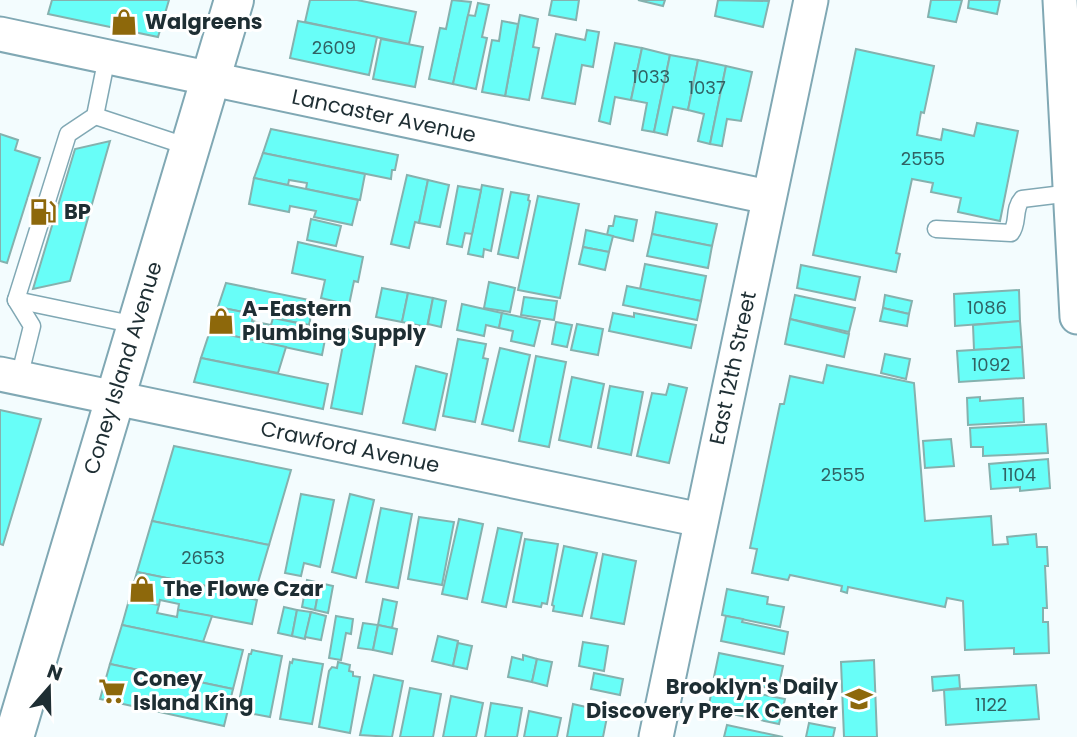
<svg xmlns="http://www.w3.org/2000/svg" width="1077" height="737" viewBox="0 0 1077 737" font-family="Poppins,sans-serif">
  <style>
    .building { fill: #68fef8; stroke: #85b1ae; stroke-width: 2 }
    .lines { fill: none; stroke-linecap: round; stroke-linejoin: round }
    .service-casing { stroke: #80a8b4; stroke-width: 19 }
    .minor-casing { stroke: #80a8b4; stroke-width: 37 }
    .secondary-casing { stroke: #80a8b4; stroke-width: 42 }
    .service { stroke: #fff; stroke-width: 16 }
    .minor { stroke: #fff; stroke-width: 33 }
    .secondary { stroke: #fff; stroke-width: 38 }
    .labels { text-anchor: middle; stroke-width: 6; stroke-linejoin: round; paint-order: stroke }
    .number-label { font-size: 18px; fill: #306264 }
    .poi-label { font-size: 21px; font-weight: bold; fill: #1e2e33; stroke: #fff; text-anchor: start }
    .street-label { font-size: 21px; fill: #1e2e33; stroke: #fff }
  </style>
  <rect width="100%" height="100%" fill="#f3fcfe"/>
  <g class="building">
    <path d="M 52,0 L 169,0 L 158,37 L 48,14 Z"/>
    <path d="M 310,0 L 357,0 L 416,12 L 409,44 L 305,22 Z"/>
    <path d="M 452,0 L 471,2 L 453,84 L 429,79 L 440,28 L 446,29 Z"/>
    <path d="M 552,0 L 579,0 L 576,20 L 549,15 Z"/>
    <path d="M 638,0 L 665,0 L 663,6 Z"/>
    <path d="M 718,0 L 769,1 L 763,27 L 715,16 Z"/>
    <path d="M 931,0 L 962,0 L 956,22 L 928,17 Z"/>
    <path d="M 969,0 L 1000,0 L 997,14 L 968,8 Z"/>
    <path d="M 478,3 L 489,5 L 482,37 L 487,38 L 476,89 L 453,84 L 468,15 L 475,16 Z"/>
    <path d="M 520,15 L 538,19 L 533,47 L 539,48 L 529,100 L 505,96 Z"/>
    <path d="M 298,21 L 377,37 L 369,75 L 290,58 Z"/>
    <path d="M 502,21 L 518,24 L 505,96 L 482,92 L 492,40 L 499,41 Z"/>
    <path d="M 587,30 L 599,32 L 593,67 L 582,65 L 575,104 L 542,98 L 556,34 L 585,40 Z"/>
    <path d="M 381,39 L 423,47 L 415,87 L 373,79 Z"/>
    <path d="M 615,43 L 642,48 L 631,100 L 615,97 L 610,124 L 599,121 Z"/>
    <path d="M 642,48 L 670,55 L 654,132 L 642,130 L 647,103 L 631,100 Z"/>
    <path d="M 856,49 L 934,66 L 924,113 L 921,112 L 917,135 L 941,140 L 943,129 L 974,136 L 977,123 L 1018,131 L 1000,221 L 958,212 L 961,198 L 931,192 L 933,183 L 912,179 L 896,253 L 900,254 L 896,272 L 813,255 Z"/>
    <path d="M 670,55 L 698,60 L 688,110 L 673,107 L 667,135 L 654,132 Z"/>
    <path d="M 698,60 L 726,66 L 710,144 L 698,141 L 704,114 L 688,110 Z"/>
    <path d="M 726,66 L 752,72 L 741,121 L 727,119 L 722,146 L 710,144 Z"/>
    <path d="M 271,129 L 398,155 L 395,170 L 392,170 L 391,179 L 263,153 Z"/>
    <path d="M 0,134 L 18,140 L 15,150 L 40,158 L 7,263 L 0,261 Z"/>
    <path d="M 110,141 L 70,281 L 33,289 L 75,149 Z"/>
    <path d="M 263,153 L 365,174 L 360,200 L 306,189 L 307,183 L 289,180 L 288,185 L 254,178 Z"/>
    <path d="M 407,175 L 428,180 L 419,223 L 415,222 L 409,248 L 391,244 Z"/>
    <path d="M 254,178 L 358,200 L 352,225 L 314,217 L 316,211 L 290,206 L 289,212 L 249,204 Z"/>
    <path d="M 428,180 L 449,185 L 440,227 L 419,223 Z"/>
    <path d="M 482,185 L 503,189 L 491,251 L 484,249 L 483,257 L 468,254 Z"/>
    <path d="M 458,186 L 481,190 L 472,234 L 465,233 L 462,247 L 447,244 Z"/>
    <path d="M 511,192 L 529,195 L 528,200 L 530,201 L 518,258 L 498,254 Z"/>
    <path d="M 538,196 L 579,204 L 560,298 L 518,290 Z"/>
    <path d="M 656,212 L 717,224 L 712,246 L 652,234 Z"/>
    <path d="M 615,216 L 637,220 L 633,241 L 607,235 L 609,226 L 613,226 Z"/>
    <path d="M 311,219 L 341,226 L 336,246 L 307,240 Z"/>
    <path d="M 586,230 L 613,236 L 609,252 L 583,247 Z"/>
    <path d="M 652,234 L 712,246 L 708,268 L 647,256 Z"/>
    <path d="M 298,242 L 363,257 L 358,282 L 354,281 L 349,305 L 321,298 L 325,280 L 292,273 Z"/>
    <path d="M 583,247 L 609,252 L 605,270 L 579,264 Z"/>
    <path d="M 645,264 L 706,276 L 701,301 L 640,289 Z"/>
    <path d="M 801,265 L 860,277 L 855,300 L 797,288 Z"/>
    <path d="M 489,282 L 515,288 L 510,312 L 484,308 Z"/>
    <path d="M 226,283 L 314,301 L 309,325 L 273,318 L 274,311 L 254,307 L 253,314 L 218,307 Z"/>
    <path d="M 627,286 L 701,301 L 697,320 L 623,305 Z"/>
    <path d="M 382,288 L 408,293 L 402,322 L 376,317 Z"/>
    <path d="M 1019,290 L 1020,321 L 955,326 L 954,294 Z"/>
    <path d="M 408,293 L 433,298 L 427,327 L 402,322 Z"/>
    <path d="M 795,295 L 855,308 L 849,332 L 790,319 Z"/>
    <path d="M 885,295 L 912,301 L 909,314 L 883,308 Z"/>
    <path d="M 524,297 L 557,301 L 554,320 L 521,315 Z"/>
    <path d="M 433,298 L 446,301 L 441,327 L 428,324 Z"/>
    <path d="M 462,304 L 502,313 L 499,328 L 486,325 L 484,336 L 457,330 Z"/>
    <path d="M 218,307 L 253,314 L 252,321 L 271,325 L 273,318 L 327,329 L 322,355 L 210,331 Z"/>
    <path d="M 883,308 L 909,314 L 907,326 L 880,321 Z"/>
    <path d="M 502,313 L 540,321 L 534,346 L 511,341 L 513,331 L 499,328 Z"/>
    <path d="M 613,313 L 634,317 L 634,313 L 696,325 L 691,348 L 609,331 Z"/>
    <path d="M 790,319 L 849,334 L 844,357 L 785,344 Z"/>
    <path d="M 1020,321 L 1022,347 L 974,350 L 973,325 Z"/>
    <path d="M 556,322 L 572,325 L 567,347 L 552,344 Z"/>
    <path d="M 577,324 L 603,329 L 598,355 L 571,350 Z"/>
    <path d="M 346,329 L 377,335 L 362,414 L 331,408 Z"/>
    <path d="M 210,331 L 286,347 L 278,373 L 201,358 Z"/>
    <path d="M 458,339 L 486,344 L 483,358 L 488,359 L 475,422 L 443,416 Z"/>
    <path d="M 1022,347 L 1024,378 L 959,382 L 957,351 Z"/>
    <path d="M 500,348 L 530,355 L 513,431 L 482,424 Z"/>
    <path d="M 885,354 L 910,359 L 906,379 L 881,373 Z"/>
    <path d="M 536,356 L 566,362 L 549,447 L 519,441 Z"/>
    <path d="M 201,358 L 328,384 L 323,409 L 194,382 Z"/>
    <path d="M 827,365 L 914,383 L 925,521 L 991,516 L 993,545 L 1008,544 L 1007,537 L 1036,534 L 1037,547 L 1047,547 L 1048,566 L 1045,566 L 1047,608 L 1043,608 L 1043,622 L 1048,622 L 1049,653 L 1014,654 L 1014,648 L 965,650 L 963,601 L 947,598 L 945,607 L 848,587 L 847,593 L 841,591 L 842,586 L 790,575 L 788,580 L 752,573 L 757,549 L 750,548 L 780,404 L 784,404 L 790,376 L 823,383 Z"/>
    <path d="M 416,366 L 447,374 L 435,430 L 403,423 Z"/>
    <path d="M 572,377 L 604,384 L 591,447 L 559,440 Z"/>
    <path d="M 669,384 L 687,388 L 669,463 L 637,456 L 652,393 L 666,395 Z"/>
    <path d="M 610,386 L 643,392 L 631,455 L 598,448 Z"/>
    <path d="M 980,397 L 980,401 L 1023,398 L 1024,422 L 968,425 L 967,398 Z"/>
    <path d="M 0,410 L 41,419 L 3,545 L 0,544 Z"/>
    <path d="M 1046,424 L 1048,453 L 983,456 L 983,447 L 971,447 L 970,428 Z"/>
    <path d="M 951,439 L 954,466 L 925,468 L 923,441 Z"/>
    <path d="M 174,446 L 291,470 L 269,545 L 152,521 Z"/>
    <path d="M 1048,459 L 1050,488 L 1020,491 L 1020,487 L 991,489 L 989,464 Z"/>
    <path d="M 301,494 L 334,500 L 320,567 L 304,563 L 301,576 L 285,573 Z"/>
    <path d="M 350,494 L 374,500 L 356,578 L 332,572 Z"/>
    <path d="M 381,508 L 412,514 L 398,588 L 366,582 Z"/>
    <path d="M 419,517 L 454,522 L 442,585 L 408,579 Z"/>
    <path d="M 459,519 L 483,524 L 467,599 L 442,594 Z"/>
    <path d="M 152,521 L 269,545 L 254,596 L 137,572 Z"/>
    <path d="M 498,528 L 522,533 L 506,607 L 482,602 Z"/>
    <path d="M 525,539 L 558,544 L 547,604 L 542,603 L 541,607 L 513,602 Z"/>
    <path d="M 564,546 L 597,553 L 582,616 L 553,611 L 554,606 L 552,605 Z"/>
    <path d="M 603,554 L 636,561 L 624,624 L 591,618 Z"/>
    <path d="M 137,572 L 217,588 L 217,592 L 257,600 L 252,624 L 178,610 L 179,604 L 160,600 L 159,605 L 129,600 Z"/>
    <path d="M 307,580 L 320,583 L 315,610 L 302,607 Z"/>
    <path d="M 320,583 L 333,586 L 328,613 L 315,610 Z"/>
    <path d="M 727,589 L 768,597 L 767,604 L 784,607 L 780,627 L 722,615 Z"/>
    <path d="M 383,599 L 397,602 L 392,628 L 378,625 Z"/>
    <path d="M 129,600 L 159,605 L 157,613 L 177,617 L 178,610 L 212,616 L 203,642 L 122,625 Z"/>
    <path d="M 284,607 L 297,610 L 292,636 L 278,633 Z"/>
    <path d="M 297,610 L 311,612 L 305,639 L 292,636 Z"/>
    <path d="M 311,612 L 326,616 L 321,640 L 305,637 Z"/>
    <path d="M 336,616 L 353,619 L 351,634 L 346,633 L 341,660 L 329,658 Z"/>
    <path d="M 726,616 L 743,619 L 742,622 L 788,632 L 784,654 L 721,641 Z"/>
    <path d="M 363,623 L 378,625 L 373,650 L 358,648 Z"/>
    <path d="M 122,625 L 243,650 L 233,689 L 166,675 L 165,683 L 147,679 L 148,672 L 110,664 Z"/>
    <path d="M 378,625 L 397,629 L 392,654 L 373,650 Z"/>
    <path d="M 438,636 L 458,641 L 453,666 L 432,661 Z"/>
    <path d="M 583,642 L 608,646 L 604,671 L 579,666 Z"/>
    <path d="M 458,643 L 472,646 L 467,669 L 453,666 Z"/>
    <path d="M 252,650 L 282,656 L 270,717 L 237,711 L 249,654 L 251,654 Z"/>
    <path d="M 719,653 L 783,666 L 778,690 L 714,677 Z"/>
    <path d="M 523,655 L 537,659 L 532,682 L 508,677 L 512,657 L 523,660 Z"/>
    <path d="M 293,659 L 323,664 L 312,724 L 280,719 L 290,662 L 292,663 Z"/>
    <path d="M 537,659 L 552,662 L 547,686 L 532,682 Z"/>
    <path d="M 874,660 L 877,737 L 844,737 L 841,662 Z"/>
    <path d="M 338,662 L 350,665 L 349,671 L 353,672 L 353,676 L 360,677 L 350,733 L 319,727 L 329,671 L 332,667 L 337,668 Z"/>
    <path d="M 110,664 L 148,672 L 147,679 L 165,683 L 166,675 L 233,689 L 224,726 L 100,699 Z"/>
    <path d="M 594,673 L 623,679 L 620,695 L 591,689 Z"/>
    <path d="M 374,675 L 403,681 L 392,737 L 360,735 Z"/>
    <path d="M 959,675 L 960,688 L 933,691 L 932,677 Z"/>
    <path d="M 713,685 L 785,699 L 779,724 L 708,709 Z"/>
    <path d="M 1036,685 L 1039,719 L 946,725 L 944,690 Z"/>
    <path d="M 410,688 L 441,694 L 433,737 L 400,737 Z"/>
    <path d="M 451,696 L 483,703 L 476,737 L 443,737 Z"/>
    <path d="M 491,703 L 522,708 L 517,737 L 485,737 Z"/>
    <path d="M 573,704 L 608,712 L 603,737 L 567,737 Z"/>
    <path d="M 529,711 L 561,718 L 557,737 L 524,737 Z"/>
    <path d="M 809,723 L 835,728 L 833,737 L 806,737 Z"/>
    <path d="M 727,725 L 783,737 L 724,737 Z"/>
  </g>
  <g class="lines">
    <defs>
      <g id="service">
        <path d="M 95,116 L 189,147"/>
        <path d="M 936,229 L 1011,233 C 1019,223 1013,209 1022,199 L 1071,193"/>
        <path d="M 16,300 L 136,325"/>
        <path d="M 19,378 L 32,326 L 16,300 L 68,134 L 95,116 L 107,57"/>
      </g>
      <g id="minor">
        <path d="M 1060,0 L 1077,317"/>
        <path d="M 0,34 L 768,197"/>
        <path d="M 0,374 L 701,520"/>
        <path d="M 656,737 L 811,0"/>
      </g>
      <path id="secondary" d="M 14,737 L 234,0"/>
    </defs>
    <use href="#service" class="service-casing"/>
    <use href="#minor" class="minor-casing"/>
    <use href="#secondary" class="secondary-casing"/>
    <use href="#service" class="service"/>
    <use href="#minor" class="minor"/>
    <use href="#secondary" class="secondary"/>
  </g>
  <defs>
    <symbol id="shop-bare" viewBox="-9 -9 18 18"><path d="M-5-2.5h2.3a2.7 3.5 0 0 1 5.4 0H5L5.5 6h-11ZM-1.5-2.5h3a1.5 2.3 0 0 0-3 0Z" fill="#8d680b" stroke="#fff" stroke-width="2.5" paint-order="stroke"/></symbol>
    <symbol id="fuel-bare" viewBox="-9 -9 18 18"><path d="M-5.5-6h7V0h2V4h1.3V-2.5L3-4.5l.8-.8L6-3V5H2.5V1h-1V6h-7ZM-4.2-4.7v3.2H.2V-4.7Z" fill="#8d680b" stroke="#fff" stroke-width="2.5" paint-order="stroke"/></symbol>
    <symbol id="supermarket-bare" viewBox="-9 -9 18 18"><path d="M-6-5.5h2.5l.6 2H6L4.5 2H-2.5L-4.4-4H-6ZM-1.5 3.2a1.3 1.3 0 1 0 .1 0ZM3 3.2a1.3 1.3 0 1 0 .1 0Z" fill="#8d680b" stroke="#fff" stroke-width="2.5" paint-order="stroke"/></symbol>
    <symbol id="school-bare" viewBox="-9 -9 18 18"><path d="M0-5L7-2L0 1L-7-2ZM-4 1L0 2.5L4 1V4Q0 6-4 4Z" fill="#8d680b" stroke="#fff" stroke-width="2.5" paint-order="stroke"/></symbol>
  </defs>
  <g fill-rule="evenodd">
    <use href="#shop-bare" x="105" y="3" width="38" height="38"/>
    <use href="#fuel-bare" x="24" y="193" width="38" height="38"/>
    <use href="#shop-bare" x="202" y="302" width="38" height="38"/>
    <use href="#shop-bare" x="123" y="570" width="38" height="38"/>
    <use href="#supermarket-bare" x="93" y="672" width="38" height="38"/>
    <use href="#school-bare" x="840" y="680" width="38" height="38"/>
  </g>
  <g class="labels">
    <g class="number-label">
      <text x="334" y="54">2609</text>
      <text x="651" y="83">1033</text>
      <text x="707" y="94">1037</text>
      <text x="923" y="165">2555</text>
      <text x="987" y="314">1086</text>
      <text x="991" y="371">1092</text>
      <text x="843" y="481">2555</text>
      <text x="1019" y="481">1104</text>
      <text x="203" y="564">2653</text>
      <text x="991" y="711">1122</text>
    </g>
    <g class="poi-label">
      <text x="145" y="29">Walgreens</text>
      <text x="64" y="219">BP</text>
      <text x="242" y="316">A-Eastern<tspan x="242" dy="24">Plumbing Supply</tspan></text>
      <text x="163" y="596">The Flowe Czar</text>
      <text x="133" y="686">Coney<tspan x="133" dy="24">Island King</tspan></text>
      <text x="838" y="694" text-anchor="end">Brooklyn's Daily<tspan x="838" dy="24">Discovery Pre-K Center</tspan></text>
    </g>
    <g class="street-label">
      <text transform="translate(384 116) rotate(12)" y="7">Lancaster Avenue</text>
      <text transform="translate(123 368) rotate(-73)" y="7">Coney Island Avenue</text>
      <text transform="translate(733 368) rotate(-78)" y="7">East 12th Street</text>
      <text transform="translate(350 447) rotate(12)" y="7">Crawford Avenue</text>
    </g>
  </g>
  <g transform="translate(49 688) rotate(20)" stroke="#ffffff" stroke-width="5" paint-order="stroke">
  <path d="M0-5L12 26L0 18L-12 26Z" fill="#1e2e33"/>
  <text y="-10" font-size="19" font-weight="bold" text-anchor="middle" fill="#1e2e33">N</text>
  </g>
</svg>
